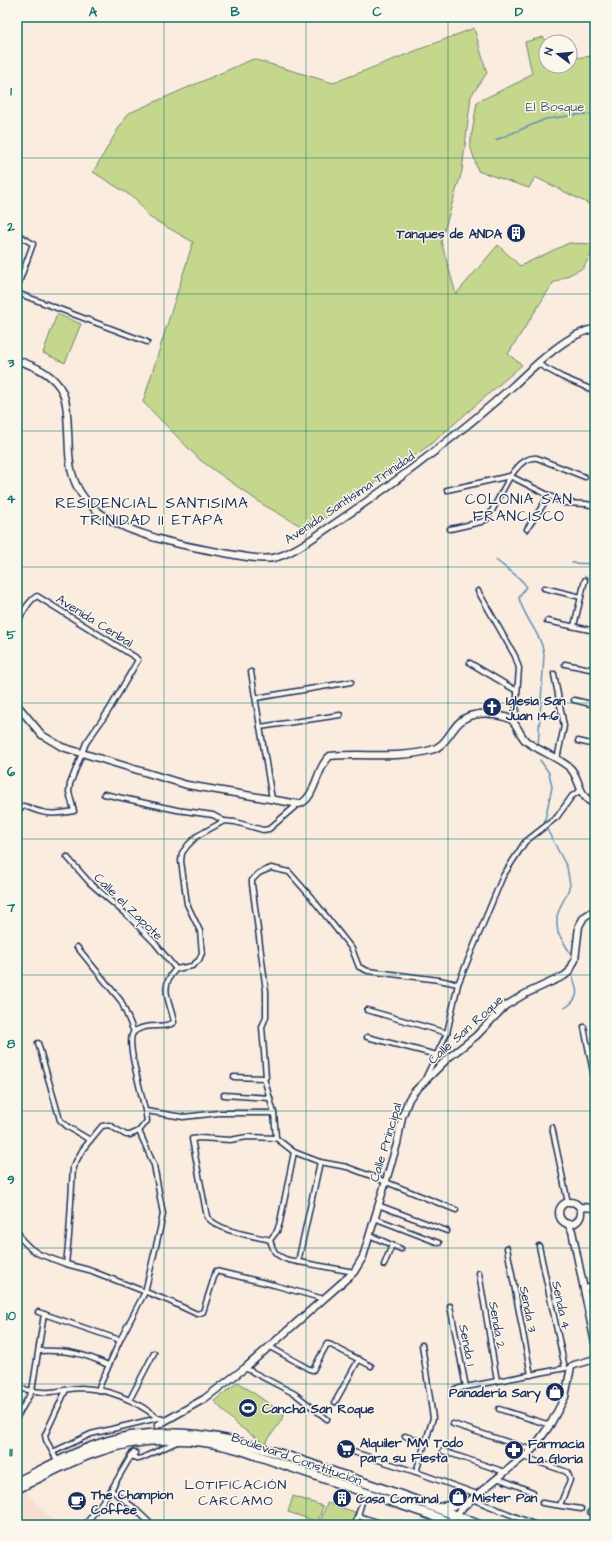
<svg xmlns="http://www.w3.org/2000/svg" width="612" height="1542" viewBox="0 0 612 1542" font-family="'Architects Daughter',sans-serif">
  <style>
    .built { fill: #f8decf }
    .green { fill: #c4d78c; stroke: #708375 }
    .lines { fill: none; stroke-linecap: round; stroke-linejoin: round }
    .stream { stroke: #6090b6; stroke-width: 1.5 }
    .secondary-tunnel { stroke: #cdc6c5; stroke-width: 6; stroke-dasharray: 6 3; stroke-linecap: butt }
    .street-casing { stroke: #1b2f5e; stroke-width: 7 }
    .secondary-casing { stroke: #1b2f5e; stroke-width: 9 }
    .highway-casing { stroke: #1b2f5e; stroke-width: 11 }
    .street { stroke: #fbf7ec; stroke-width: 4 }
    .secondary { stroke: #fbf7ec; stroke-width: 6 }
    .highway { stroke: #fbf7ec; stroke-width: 8 }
    .grid { fill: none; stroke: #0f766e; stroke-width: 1; stroke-opacity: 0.55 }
    .labels { text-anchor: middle; stroke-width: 3; stroke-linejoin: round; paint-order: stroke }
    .park-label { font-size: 13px; fill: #45596a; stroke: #fbf7ec }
    .poi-label { font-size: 13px; font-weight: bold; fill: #1b2f5e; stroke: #fbf7ec; text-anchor: start }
    .street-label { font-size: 13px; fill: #1b2f5e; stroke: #fbf7ec }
    .neighbourhood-label { font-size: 14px; letter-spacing: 1px; fill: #1b2f5e; stroke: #fbf7ec }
    .quarter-label { font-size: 15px; letter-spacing: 1px; fill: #1b2f5e; stroke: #fbf7ec }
    .neatline { fill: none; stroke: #0f766e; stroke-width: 1.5 }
    .grid-label { font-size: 13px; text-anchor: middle; font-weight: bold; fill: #0f766e }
  </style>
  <rect width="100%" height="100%" fill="#faecdf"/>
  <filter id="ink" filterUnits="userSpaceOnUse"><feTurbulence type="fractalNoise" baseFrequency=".025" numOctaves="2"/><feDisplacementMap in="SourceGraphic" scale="8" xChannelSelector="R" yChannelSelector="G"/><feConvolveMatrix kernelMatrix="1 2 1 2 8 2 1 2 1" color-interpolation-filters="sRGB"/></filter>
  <g filter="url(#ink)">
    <path class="built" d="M 25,1491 L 58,1525 L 30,1525 L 17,1511 L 17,1499 Z"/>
    <g class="green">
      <path d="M 474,28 L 487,73 L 471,96 L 462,171 L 441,241 L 456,294 L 498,245 L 520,266 L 569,243 L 595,244 L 595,248 L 583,268 L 553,283 L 508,354 L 522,365 L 431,444 L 308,530 L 262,504 L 200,460 L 143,402 L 193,242 L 149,217 L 136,199 L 93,172 L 127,114 L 253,59 L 333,83 Z"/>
      <path d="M 543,37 L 548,42 L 546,42 L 546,66 L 570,66 L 570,58 L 595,56 L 595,207 L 535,177 L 529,188 L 478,171 L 470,145 L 477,102 L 521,81 L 532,73 L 525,42 Z"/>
      <path d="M 57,314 L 81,324 L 65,363 L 43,353 Z"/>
      <path d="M 238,1382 L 285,1415 L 265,1444 L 236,1424 L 214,1401 Z"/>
      <path d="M 293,1496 L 323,1506 L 318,1522 L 288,1512 Z"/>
      <path d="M 327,1503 L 355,1512 L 351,1525 L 319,1525 Z"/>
    </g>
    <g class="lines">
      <g class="stream">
        <path d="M 496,140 L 546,119 L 584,114 L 595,115"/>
        <path d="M 496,560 C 505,568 521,577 526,586 L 519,598 C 524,618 542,635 544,655 L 538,746"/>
        <path d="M 572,563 L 595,564"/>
        <path d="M 540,760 L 549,773 L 552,787 L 544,824 L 567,867 L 570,885 L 567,894 L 561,905 L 557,916 L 557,925 L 558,933 L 572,956 L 571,962"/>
        <path d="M 565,1008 C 583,996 576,989 571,971"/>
      </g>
      <path class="secondary-tunnel" d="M 134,1453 L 158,1425"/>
      <defs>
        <g id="street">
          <path d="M 17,234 L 33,244 L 17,288"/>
          <path d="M 17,293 L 147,342"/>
          <path d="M 538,364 L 562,377 L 595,391"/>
          <path d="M 447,490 L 510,476 L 564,503 L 586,504 L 595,506"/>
          <path d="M 450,529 L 481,522 L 487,519 C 499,503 513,455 537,458 L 585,477"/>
          <path d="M 527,529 L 549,496"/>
          <path d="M 544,588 L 581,597"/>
          <path d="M 478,591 L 515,656 L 519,668 L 515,723"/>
          <path d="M 547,621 L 595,631"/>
          <path d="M 17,623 C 22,614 28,601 37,596 L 135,657 L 138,660 L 109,710 L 86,743 L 70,784 L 69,792 L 74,811 C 64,813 52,815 42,812 C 35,811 30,807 23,806 L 17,811"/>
          <path d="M 574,626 L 585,580"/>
          <path d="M 470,663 L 517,691"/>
          <path d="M 565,664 L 595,670"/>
          <path d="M 251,672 L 272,799"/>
          <path d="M 554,674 L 564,726 L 557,759"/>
          <path d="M 256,698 L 351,682"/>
          <path d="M 574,700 L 595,705"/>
          <path d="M 260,727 L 340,715"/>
          <path d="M 578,741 L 595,745"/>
          <path d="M 104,794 L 177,810 L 213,815 L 224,821"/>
          <path d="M 67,857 L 90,883 L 129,917 L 154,942 L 176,969"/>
          <path d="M 77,947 L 121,1001 L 134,1032"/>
          <path d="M 367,1010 L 447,1033"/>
          <path d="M 584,1027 L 595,1082"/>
          <path d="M 367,1037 L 437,1055"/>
          <path d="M 38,1043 L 60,1120 L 68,1127 L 90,1140"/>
          <path d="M 234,1077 L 264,1078"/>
          <path d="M 425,1079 L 447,1033 L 458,984 L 503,876 L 525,842 L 557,817 L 572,796 L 580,791"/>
          <path d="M 224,1095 L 270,1098"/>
          <path d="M 146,1111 L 183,1117 L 219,1113 L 274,1113"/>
          <path d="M 552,1127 L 568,1203"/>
          <path d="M 276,1138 L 274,1113 L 264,1078 L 266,1077 L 262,1027 L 266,1017 L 266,991 L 252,884 L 252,880 L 259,873 L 271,868 L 289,872 L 311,897 L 352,949 L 359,967 L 368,971 L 439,980 L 458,984"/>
          <path d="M 378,1205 L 447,1231"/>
          <path d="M 374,1218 L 439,1243"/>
          <path d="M 18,1232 L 22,1240 L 30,1248 L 39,1254 L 66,1264 L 89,1270 L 169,1301 L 197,1314 L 203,1312 L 216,1271 L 274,1285 L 324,1299"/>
          <path d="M 369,1235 L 401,1249"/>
          <path d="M 270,1240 C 251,1235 220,1232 207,1217 L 192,1139 L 200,1138 L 230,1140 L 247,1137 L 276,1138 L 294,1152 L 320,1162 L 347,1167 L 371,1176 L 456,1210"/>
          <path d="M 270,1240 C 274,1253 275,1255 288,1260 L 354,1272"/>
          <path d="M 270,1240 L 277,1231 L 280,1222 L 294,1152"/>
          <path d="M 539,1246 L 565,1368"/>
          <path d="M 507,1248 L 531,1375"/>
          <path d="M 298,1262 L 320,1162"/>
          <path d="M 66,1264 L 69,1236 L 73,1167 L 83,1149 L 102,1126 L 109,1125 L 126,1135 L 130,1135 L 139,1131 L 147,1121 C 145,1103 127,1049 132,1035 C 133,1032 136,1030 139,1029 C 149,1023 167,1029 174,1022 C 170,1001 158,987 176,969 L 192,966 L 199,960 L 202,953 L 200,931 L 187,904 L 181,861 L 182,853 L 188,845 L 197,836 L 224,821 L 235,822 L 263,830 L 269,829 L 298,804"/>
          <path d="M 384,1265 L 392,1245"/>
          <path d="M 479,1273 L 497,1381"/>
          <path d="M 584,1288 L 595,1286"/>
          <path d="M 450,1306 L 466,1387"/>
          <path d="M 38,1312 L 120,1340"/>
          <path d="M 270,1347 L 309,1369 L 313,1370 L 327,1344 L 331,1345 L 371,1366"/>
          <path d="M 39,1351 C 65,1350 84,1353 108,1365"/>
          <path d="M 245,1368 L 295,1394 L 327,1419"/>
          <path d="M 17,1388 C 28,1390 40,1393 51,1392 C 61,1391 71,1388 81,1388 C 111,1389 135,1400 158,1418"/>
          <path d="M 455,1389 L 566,1368"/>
          <path d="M 98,1390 L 120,1340 L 145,1292 L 160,1229 L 163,1214 L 154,1165 L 139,1131"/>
          <path d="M 130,1399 L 154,1353"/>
          <path d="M 335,1402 L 359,1359"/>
          <path d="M 499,1409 L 550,1425"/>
          <path d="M 17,1417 L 32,1391 L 44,1314"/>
          <path d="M 453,1424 L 532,1450"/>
          <path d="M 405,1436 L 425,1443"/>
          <path d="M 344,1449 L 416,1472 L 477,1494"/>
          <path d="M 443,1451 L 505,1472"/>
          <path d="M 53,1452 L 91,1434 L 158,1418 L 166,1420"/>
          <path d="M 524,1457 L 567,1472 L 569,1476 L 570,1480 L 560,1505"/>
          <path d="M 58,1462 L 46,1440 L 45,1435 L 66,1390"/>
          <path d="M 416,1472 L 433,1418 L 422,1345"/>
          <path d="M 497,1478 L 533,1492"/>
          <path d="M 111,1490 L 132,1506 L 152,1525"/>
          <path d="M 472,1499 L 536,1525"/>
          <path d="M 542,1503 L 581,1509"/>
          <path d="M 590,1512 L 595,1513"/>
          <path d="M 358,1516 L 387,1525"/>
          <path d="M 85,1525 L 111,1490 L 131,1456 L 138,1459 L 142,1458 L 177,1442"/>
          <path d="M 355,1525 L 363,1499"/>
        </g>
        <g id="secondary">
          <path d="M 17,360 C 33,366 48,371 59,386 C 68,399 67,416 68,431 C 69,444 68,460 72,473 C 82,512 121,528 156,538 C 181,546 209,550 235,555 C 247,557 261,560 273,558 C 292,555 321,532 337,522 C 399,480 458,435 514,385 C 532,368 570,331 595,329"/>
          <path d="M 17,705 L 42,735 L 62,747 L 187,785 L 299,804 C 316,799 316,767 330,756 C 363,753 398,759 431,750 C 451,745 451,719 474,715 C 481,713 486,713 492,714 C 498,716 505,716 510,719 C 518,724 519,735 526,741 C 540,752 559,757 571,769 C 581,781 578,797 595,804"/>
          <circle cx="570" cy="1213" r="11"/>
          <path d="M 580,1207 L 595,1208"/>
          <path d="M 568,1224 L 572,1231 L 595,1343"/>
          <path d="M 158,1425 L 204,1399 L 245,1368 L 354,1272 L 363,1257 L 397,1144 L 402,1117 L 409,1099 L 414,1092 L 448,1058 L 476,1036 L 505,1006 L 525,994 L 564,976 L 569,972 L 575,960 L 579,926 L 584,917 L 595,910"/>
          <path d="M 131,1456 L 134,1453"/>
          <path d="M 449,1522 L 468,1502 L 532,1450 L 550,1425 L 565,1397 L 571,1367 L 574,1365 L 595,1359"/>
        </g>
        <g id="highway">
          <path d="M 17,1482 C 54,1464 91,1442 131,1436 C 206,1424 276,1452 345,1476 C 390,1491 435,1506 479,1525"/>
          <path d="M 17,1489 C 42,1476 68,1462 94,1453 C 141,1436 193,1436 241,1450 L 431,1515 L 454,1525"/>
          <path d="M 439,1508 L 468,1502"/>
        </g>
      </defs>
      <use href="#street" class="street-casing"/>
      <use href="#secondary" class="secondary-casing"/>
      <use href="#highway" class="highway-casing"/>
      <use href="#street" class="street"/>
      <use href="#secondary" class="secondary"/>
      <use href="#highway" class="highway"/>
    </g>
  </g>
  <path class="grid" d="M 164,17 L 164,1525M 306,17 L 306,1525M 448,17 L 448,1525M 17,158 L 595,158M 17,294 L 595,294M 17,431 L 595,431M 17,567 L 595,567M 17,703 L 595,703M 17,839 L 595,839M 17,975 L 595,975M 17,1111 L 595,1111M 17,1248 L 595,1248M 17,1384 L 595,1384"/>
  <defs>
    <symbol id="building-disc" viewBox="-11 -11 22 22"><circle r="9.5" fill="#1b2f5e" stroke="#fbf7ec"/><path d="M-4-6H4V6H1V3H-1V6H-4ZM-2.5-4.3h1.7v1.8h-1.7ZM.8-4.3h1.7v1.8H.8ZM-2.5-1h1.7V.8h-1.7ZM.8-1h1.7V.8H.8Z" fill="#fff"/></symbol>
    <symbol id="church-disc" viewBox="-11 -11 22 22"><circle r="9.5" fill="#1b2f5e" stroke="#fbf7ec"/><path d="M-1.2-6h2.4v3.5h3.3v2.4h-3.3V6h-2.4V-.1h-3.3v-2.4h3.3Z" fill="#fff"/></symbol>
    <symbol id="shop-disc" viewBox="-11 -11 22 22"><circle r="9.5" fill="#1b2f5e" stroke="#fbf7ec"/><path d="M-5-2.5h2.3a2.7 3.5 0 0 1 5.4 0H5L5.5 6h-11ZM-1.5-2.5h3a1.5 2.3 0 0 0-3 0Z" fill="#fff"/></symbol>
    <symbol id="stadium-disc" viewBox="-11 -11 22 22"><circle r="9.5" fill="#1b2f5e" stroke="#fbf7ec"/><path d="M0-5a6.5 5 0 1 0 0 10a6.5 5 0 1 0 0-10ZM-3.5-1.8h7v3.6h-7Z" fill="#fff"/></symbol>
    <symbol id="supermarket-disc" viewBox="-11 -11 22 22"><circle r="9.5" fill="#1b2f5e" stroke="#fbf7ec"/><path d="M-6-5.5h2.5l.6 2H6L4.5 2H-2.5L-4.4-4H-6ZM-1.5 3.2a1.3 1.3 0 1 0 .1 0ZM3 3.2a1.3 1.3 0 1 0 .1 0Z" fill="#fff"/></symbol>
    <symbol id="pharmacy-disc" viewBox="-11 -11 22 22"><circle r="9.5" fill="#1b2f5e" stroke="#fbf7ec"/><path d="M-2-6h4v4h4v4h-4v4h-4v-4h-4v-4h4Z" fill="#fff"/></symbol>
    <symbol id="cafe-disc" viewBox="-11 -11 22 22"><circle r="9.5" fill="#1b2f5e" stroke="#fbf7ec"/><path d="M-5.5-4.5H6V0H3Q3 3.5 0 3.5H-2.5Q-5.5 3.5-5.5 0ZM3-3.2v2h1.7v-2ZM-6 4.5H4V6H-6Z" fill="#fff"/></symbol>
  </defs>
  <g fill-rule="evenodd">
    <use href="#building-disc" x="505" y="222" width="22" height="22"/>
    <use href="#church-disc" x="481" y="696" width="22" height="22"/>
    <use href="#shop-disc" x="544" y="1381" width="22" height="22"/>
    <use href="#stadium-disc" x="237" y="1397" width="22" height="22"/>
    <use href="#supermarket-disc" x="335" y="1438" width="22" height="22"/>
    <use href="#pharmacy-disc" x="503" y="1439" width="22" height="22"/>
    <use href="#shop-disc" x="447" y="1486" width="22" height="22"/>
    <use href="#building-disc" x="331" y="1487" width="22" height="22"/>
    <use href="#cafe-disc" x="66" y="1490" width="22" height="22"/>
  </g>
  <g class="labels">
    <g class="park-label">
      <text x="555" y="111">El Bosque</text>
    </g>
    <g class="poi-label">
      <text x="502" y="238" text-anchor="end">Tanques de ANDA</text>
      <text x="506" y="705">Iglesia San<tspan x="506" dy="15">Juan 14:6</tspan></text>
      <text x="541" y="1397" text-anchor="end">Panadería Sary</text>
      <text x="262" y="1413">Cancha San Roque</text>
      <text x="360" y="1447">Alquiler MM Todo<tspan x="360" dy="15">para su Fiesta</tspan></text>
      <text x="528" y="1448">Farmacia<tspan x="528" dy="15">La Gloria</tspan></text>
      <text x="91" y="1499">The Champion<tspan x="91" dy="15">Coffee</tspan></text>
      <text x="472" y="1502">Mister Pan</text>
      <text x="356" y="1503">Casa Comunal</text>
    </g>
    <g class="street-label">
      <text transform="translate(349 497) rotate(-34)" y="5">Avenida Santísima Trinidad</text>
      <text transform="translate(95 620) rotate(32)" y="5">Avenida Cenbal</text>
      <text transform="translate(129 906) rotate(44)" y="5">Calle el Zapote</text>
      <text transform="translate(465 1029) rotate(-42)" y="5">Calle San Roque</text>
      <text transform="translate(385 1142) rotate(-73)" y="5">Calle Principal</text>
      <text transform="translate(562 1305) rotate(78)" y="5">Senda 4</text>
      <text transform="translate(529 1309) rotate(79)" y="5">Senda 3</text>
      <text transform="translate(498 1325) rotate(80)" y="5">Senda 2</text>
      <text transform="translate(468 1345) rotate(79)" y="5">Senda 1</text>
      <text transform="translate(297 1458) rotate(19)" y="5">Boulevard Constitución</text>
    </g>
    <g class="neighbourhood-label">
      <text x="236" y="1489">LOTIFICACIÓN<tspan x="236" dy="16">CARCAMO</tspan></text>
    </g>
    <g class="quarter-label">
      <text x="519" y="504">COLONIA SAN<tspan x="519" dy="17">FRANCISCO</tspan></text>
      <text x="152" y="508">RESIDENCIAL SANTISIMA<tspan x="152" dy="17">TRINIDAD II ETAPA</tspan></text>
    </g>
  </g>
  <rect width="612" height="1542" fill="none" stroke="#fbf7ec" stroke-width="44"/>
  <g transform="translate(558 54) rotate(286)"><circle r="19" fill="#fbf7ec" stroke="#a1a7b3"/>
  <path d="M0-3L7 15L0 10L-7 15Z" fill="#1b2f5e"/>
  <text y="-6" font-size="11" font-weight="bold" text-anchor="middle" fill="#1b2f5e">N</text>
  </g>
  <rect x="22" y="22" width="568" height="1498" class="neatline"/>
  <g class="grid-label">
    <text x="93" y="16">A</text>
    <text x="235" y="16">B</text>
    <text x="377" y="16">C</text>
    <text x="519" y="16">D</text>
    <text x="11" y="95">1</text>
    <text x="11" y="231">2</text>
    <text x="11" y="367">3</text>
    <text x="11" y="503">4</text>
    <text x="11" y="639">5</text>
    <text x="11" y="776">6</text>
    <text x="11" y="912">7</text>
    <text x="11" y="1048">8</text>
    <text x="11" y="1184">9</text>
    <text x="11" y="1320">10</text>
    <text x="11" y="1456">11</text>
  </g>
</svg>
